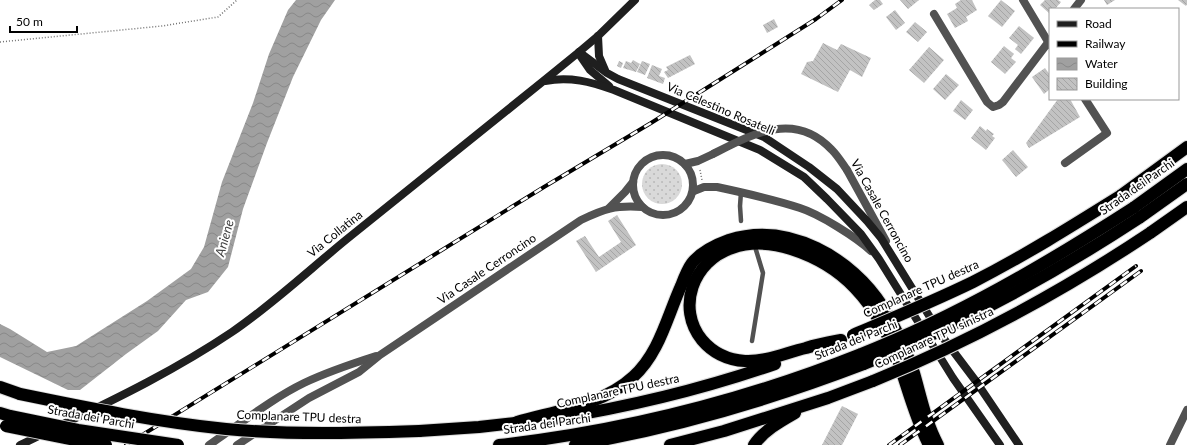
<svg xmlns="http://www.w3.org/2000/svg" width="1187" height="445" viewBox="0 0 1187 445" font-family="Lato,sans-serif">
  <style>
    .grass { fill: url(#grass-dots) }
    .water { fill: url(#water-waves) }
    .building { fill: url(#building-back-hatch) }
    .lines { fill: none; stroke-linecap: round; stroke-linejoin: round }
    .highway-casing { stroke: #dbdbdb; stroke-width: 14 }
    .path { stroke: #747474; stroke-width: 1.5; stroke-dasharray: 1 2; stroke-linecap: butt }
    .lane { stroke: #525252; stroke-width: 4.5 }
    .street { stroke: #525252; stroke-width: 8 }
    .secondary { stroke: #1f1f1f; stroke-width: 8 }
    .highway { stroke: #000; stroke-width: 12 }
    .rail-casing { stroke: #000; stroke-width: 4 }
    .rail { stroke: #fff; stroke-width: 2.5; stroke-dasharray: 8; stroke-linecap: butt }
    .highway-bridge-casing { stroke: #dbdbdb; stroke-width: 14; stroke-linecap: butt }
    .street-bridge { stroke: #525252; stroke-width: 8 }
    .highway-bridge { stroke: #000; stroke-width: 12 }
    .labels { text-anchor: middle; stroke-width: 4; stroke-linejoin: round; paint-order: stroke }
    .street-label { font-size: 12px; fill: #000; stroke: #fff }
    .water-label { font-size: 13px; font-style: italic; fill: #414141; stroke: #fff }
  </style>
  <defs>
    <pattern id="grass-dots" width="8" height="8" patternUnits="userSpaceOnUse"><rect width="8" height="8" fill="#d9d9d9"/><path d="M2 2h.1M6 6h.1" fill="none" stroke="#b8b8b8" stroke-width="1.8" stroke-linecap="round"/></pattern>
    <pattern id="water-waves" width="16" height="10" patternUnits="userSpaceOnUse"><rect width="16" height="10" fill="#a0a0a0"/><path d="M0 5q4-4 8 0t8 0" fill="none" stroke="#888"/></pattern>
    <pattern id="building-back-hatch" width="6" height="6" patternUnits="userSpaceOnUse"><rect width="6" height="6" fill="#c2c2c2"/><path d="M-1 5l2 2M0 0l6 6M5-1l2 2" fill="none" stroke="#a5a5a5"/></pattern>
  </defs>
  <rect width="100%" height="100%" fill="#fff"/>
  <circle class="grass" cx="662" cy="184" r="20"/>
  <path class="water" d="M 296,0 L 335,0 L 321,20 L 293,77 L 267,143 L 243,209 L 228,267 L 208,292 L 186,300 L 158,331 L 126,354 L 80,390 L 68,390 L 0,357 L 0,324 L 10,329 L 47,352 L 76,346 L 147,301 L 191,269 L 204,247 L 222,182 L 253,103 L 269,54 L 288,10 Z"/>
  <g class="building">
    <path d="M 875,0 L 880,0 L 883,4 L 874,10 L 869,5 Z"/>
    <path d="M 900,0 L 919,0 L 908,9 Z"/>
    <path d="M 961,0 L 972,0 L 977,10 L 966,17 L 968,21 L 955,28 L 947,14 L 957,8 L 955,4 Z"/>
    <path d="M 1001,0 L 1015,11 L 1002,27 L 988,16 Z"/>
    <path d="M 1045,0 L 1058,0 L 1061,2 L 1055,9 L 1050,9 L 1050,14 L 1040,5 Z"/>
    <path d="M 1104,0 L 1115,0 L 1107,5 Z"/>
    <path d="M 1178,0 L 1187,0 L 1187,4 L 1186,6 Z"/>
    <path d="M 895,10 L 905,23 L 896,30 L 886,17 Z"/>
    <path d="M 774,19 L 778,27 L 767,33 L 763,25 Z"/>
    <path d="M 915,22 L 927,32 L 918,42 L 906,32 Z"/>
    <path d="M 1019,26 L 1034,38 L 1021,54 L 1015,49 L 1018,45 L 1009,38 Z"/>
    <path d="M 823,43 L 837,50 L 841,44 L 871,58 L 862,77 L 850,70 L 838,92 L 801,74 L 807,62 L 813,61 Z"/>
    <path d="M 1004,46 L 1014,54 L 1011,58 L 1016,62 L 1005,74 L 991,62 Z"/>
    <path d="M 929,47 L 944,60 L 924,83 L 909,70 Z"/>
    <path d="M 690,55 L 695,64 L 668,78 L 664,72 L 668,70 L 666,67 Z"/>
    <path d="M 633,60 L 640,64 L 636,72 L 623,68 L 626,61 L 631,63 Z"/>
    <path d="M 619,61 L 623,63 L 621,68 L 617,66 Z"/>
    <path d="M 642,61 L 650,64 L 645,75 L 637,72 Z"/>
    <path d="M 652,65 L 662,69 L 659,76 L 665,78 L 663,84 L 647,78 Z"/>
    <path d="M 1045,68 L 1050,75 L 1050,89 L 1044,94 L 1032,77 Z"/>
    <path d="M 946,74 L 959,85 L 945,100 L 933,89 Z"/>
    <path d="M 1058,99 L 1070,99 L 1080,117 L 1029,148 L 1026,143 Z"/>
    <path d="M 961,100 L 973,110 L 965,120 L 953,111 Z"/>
    <path d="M 980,126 L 986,131 L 987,129 L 994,134 L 992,136 L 995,138 L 986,150 L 971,138 Z"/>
    <path d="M 1013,150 L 1028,167 L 1016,177 L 1002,160 Z"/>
    <path d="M 617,215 L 636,245 L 596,272 L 576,241 L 585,236 L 599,257 L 621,242 L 608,221 Z"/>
    <path d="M 842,406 L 858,414 L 842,445 L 822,445 Z"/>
  </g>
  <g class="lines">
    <defs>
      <g id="highway">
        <path d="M 1120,196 L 1187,147"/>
        <path d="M 1133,208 L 1187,169"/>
        <path d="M 1139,218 L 1187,184"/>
        <path d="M 1150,233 L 1187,207"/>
        <path d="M 841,340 C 830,342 818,344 806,348 C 785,353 766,362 745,361 C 728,360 713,353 702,340 C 676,308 693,261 732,248 C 752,241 772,243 791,249 C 816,257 837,269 855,288 C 876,310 890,337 900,366 C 909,393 916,420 929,445"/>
        <path d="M 0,387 L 20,394"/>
        <path d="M 0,413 L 10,416"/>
        <path d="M 553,419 C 628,407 703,389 775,364"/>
        <path d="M 517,422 C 555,411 603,405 633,377 C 659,354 667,317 681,286 C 684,278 687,270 692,263 C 702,251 715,245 729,240 C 788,221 852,258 883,307 C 896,328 906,350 914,373 C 921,397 926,423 938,445"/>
        <path d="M 419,431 L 479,427 L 524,422"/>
        <path d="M 499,445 C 623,431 745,400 861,354"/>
        <path d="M 575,445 C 674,428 770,400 864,364"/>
        <path d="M 670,445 L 724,431 L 828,398 L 873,381"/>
        <path d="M 754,445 C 763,431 781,421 795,413"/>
      </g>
    </defs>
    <use href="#highway" class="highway-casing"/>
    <g class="path">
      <path d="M 0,42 L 162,26 L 218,17 L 237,0"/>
      <path d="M 700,170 L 702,180"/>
    </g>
    <g class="lane">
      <path d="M 741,221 L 740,206 L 741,192"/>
      <path d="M 752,341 L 763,273 L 756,250"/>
    </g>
    <g class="street">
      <path d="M 1023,0 L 1050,45"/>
      <path d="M 1074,9 L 1081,0"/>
      <path d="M 934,14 L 987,102 L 993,107 L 999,105 L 1003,102 L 1050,40"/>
      <circle cx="663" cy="185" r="30"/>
      <path d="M 1065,163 L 1107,133 L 1085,99"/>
      <path d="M 685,164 L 698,161 L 713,154"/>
      <path d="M 847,170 L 886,241"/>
      <path d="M 694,191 L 704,187 L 717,187 C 745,193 773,199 800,208 C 819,214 856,237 871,251"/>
      <path d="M 609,208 L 625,192 L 633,182"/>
      <path d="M 209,445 C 239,425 271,399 304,383 C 327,372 351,364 376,356"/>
      <path d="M 237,445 L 309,398 L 359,372 L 380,355 L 581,220 C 604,209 615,205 642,207"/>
      <path d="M 1170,445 L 1187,410"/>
    </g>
    <g class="secondary">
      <path d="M 598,36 L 599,56 L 605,70"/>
      <path d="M 579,52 L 607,73 L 618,79 L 764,137 L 809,167 L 837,189 L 867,221 L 881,238 L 941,335 L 975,380 L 1019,445"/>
      <path d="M 579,54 L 590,70 L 609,86"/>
      <path d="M 545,81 C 570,76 591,82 614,90 L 760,150 L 804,177 L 827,199 L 861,234 L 879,259 L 953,378 L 1000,445"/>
      <path d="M 59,426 C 118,398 177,369 232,332 C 273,304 309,270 347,239 C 424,177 502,115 579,52 L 598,36 L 635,0"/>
      <path d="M 20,445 L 45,433"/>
    </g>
    <use href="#highway" class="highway"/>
    <defs>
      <g id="rail">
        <path d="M 126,445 L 544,187 L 651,123 L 816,19 L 842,0"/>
        <path d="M 889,445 L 1136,266"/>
        <path d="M 900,445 L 1141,271"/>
      </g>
    </defs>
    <use href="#rail" class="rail-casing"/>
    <use href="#rail" class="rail"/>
    <defs>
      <g id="highway-bridge">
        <path d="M 853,335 C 893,318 934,301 973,282 C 1024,256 1072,226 1120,196"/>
        <path d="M 861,354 C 957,316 1046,264 1133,208"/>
        <path d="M 864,364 C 961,325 1052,275 1139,218"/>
        <path d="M 873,381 C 971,341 1063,291 1150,233"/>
        <path d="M 20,394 C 88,408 157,422 226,429 C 290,435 355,433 419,431"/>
        <path d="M 10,416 L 78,430 L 178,445"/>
        <path d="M 6,426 L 75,440 L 106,445"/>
      </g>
    </defs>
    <use href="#highway-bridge" class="highway-bridge-casing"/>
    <path class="street-bridge" d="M 713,154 C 752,134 795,110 832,150 C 838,156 842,163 847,170"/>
    <use href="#highway-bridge" class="highway-bridge"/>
  </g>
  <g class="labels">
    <g class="street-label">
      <text transform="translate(721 109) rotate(23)" y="4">Via Celestino Rosatelli</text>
      <text transform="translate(1137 187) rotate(-35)" y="4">Strada dei Parchi</text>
      <text transform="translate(882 211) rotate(61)" y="4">Via Casale Cerroncino</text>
      <text transform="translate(335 234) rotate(-39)" y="4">Via Collatina</text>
      <text transform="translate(487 269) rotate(-34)" y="4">Via Casale Cerroncino</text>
      <text transform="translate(921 289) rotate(-24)" y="4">Complanare TPU destra</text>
      <text transform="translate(934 338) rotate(-25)" y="4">Complanare TPU sinistra</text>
      <text transform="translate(856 340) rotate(-22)" y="4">Strada dei Parchi</text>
      <text transform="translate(618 391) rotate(-12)" y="4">Complanare TPU destra</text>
      <text transform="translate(91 417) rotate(10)" y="4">Strada dei Parchi</text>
      <text transform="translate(299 417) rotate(2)" y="4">Complanare TPU destra</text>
      <text transform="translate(547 424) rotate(-8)" y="4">Strada dei Parchi</text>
    </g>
    <g class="water-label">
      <text transform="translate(224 238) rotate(-74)" y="5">Aniene</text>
    </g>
  </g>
  <rect x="1049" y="8" width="130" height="92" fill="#ffffff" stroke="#999999"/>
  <rect x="1057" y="21" width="20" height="6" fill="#1f1f1f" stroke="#999999"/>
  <text x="1085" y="28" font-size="12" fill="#000000">Road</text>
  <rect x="1057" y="41" width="20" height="6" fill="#000000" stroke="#999999"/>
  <text x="1085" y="48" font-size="12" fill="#000000">Railway</text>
  <rect x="1057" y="58" width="20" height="12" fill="url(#water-waves)" stroke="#999999"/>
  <text x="1085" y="68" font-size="12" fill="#000000">Water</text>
  <rect x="1057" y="78" width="20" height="12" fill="url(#building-back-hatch)" stroke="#999999"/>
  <text x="1085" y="88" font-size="12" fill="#000000">Building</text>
  <path d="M10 26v6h67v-6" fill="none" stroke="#000000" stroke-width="2"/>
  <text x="16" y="26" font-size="12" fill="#000000" stroke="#ffffff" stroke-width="3" paint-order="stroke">50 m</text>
</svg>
